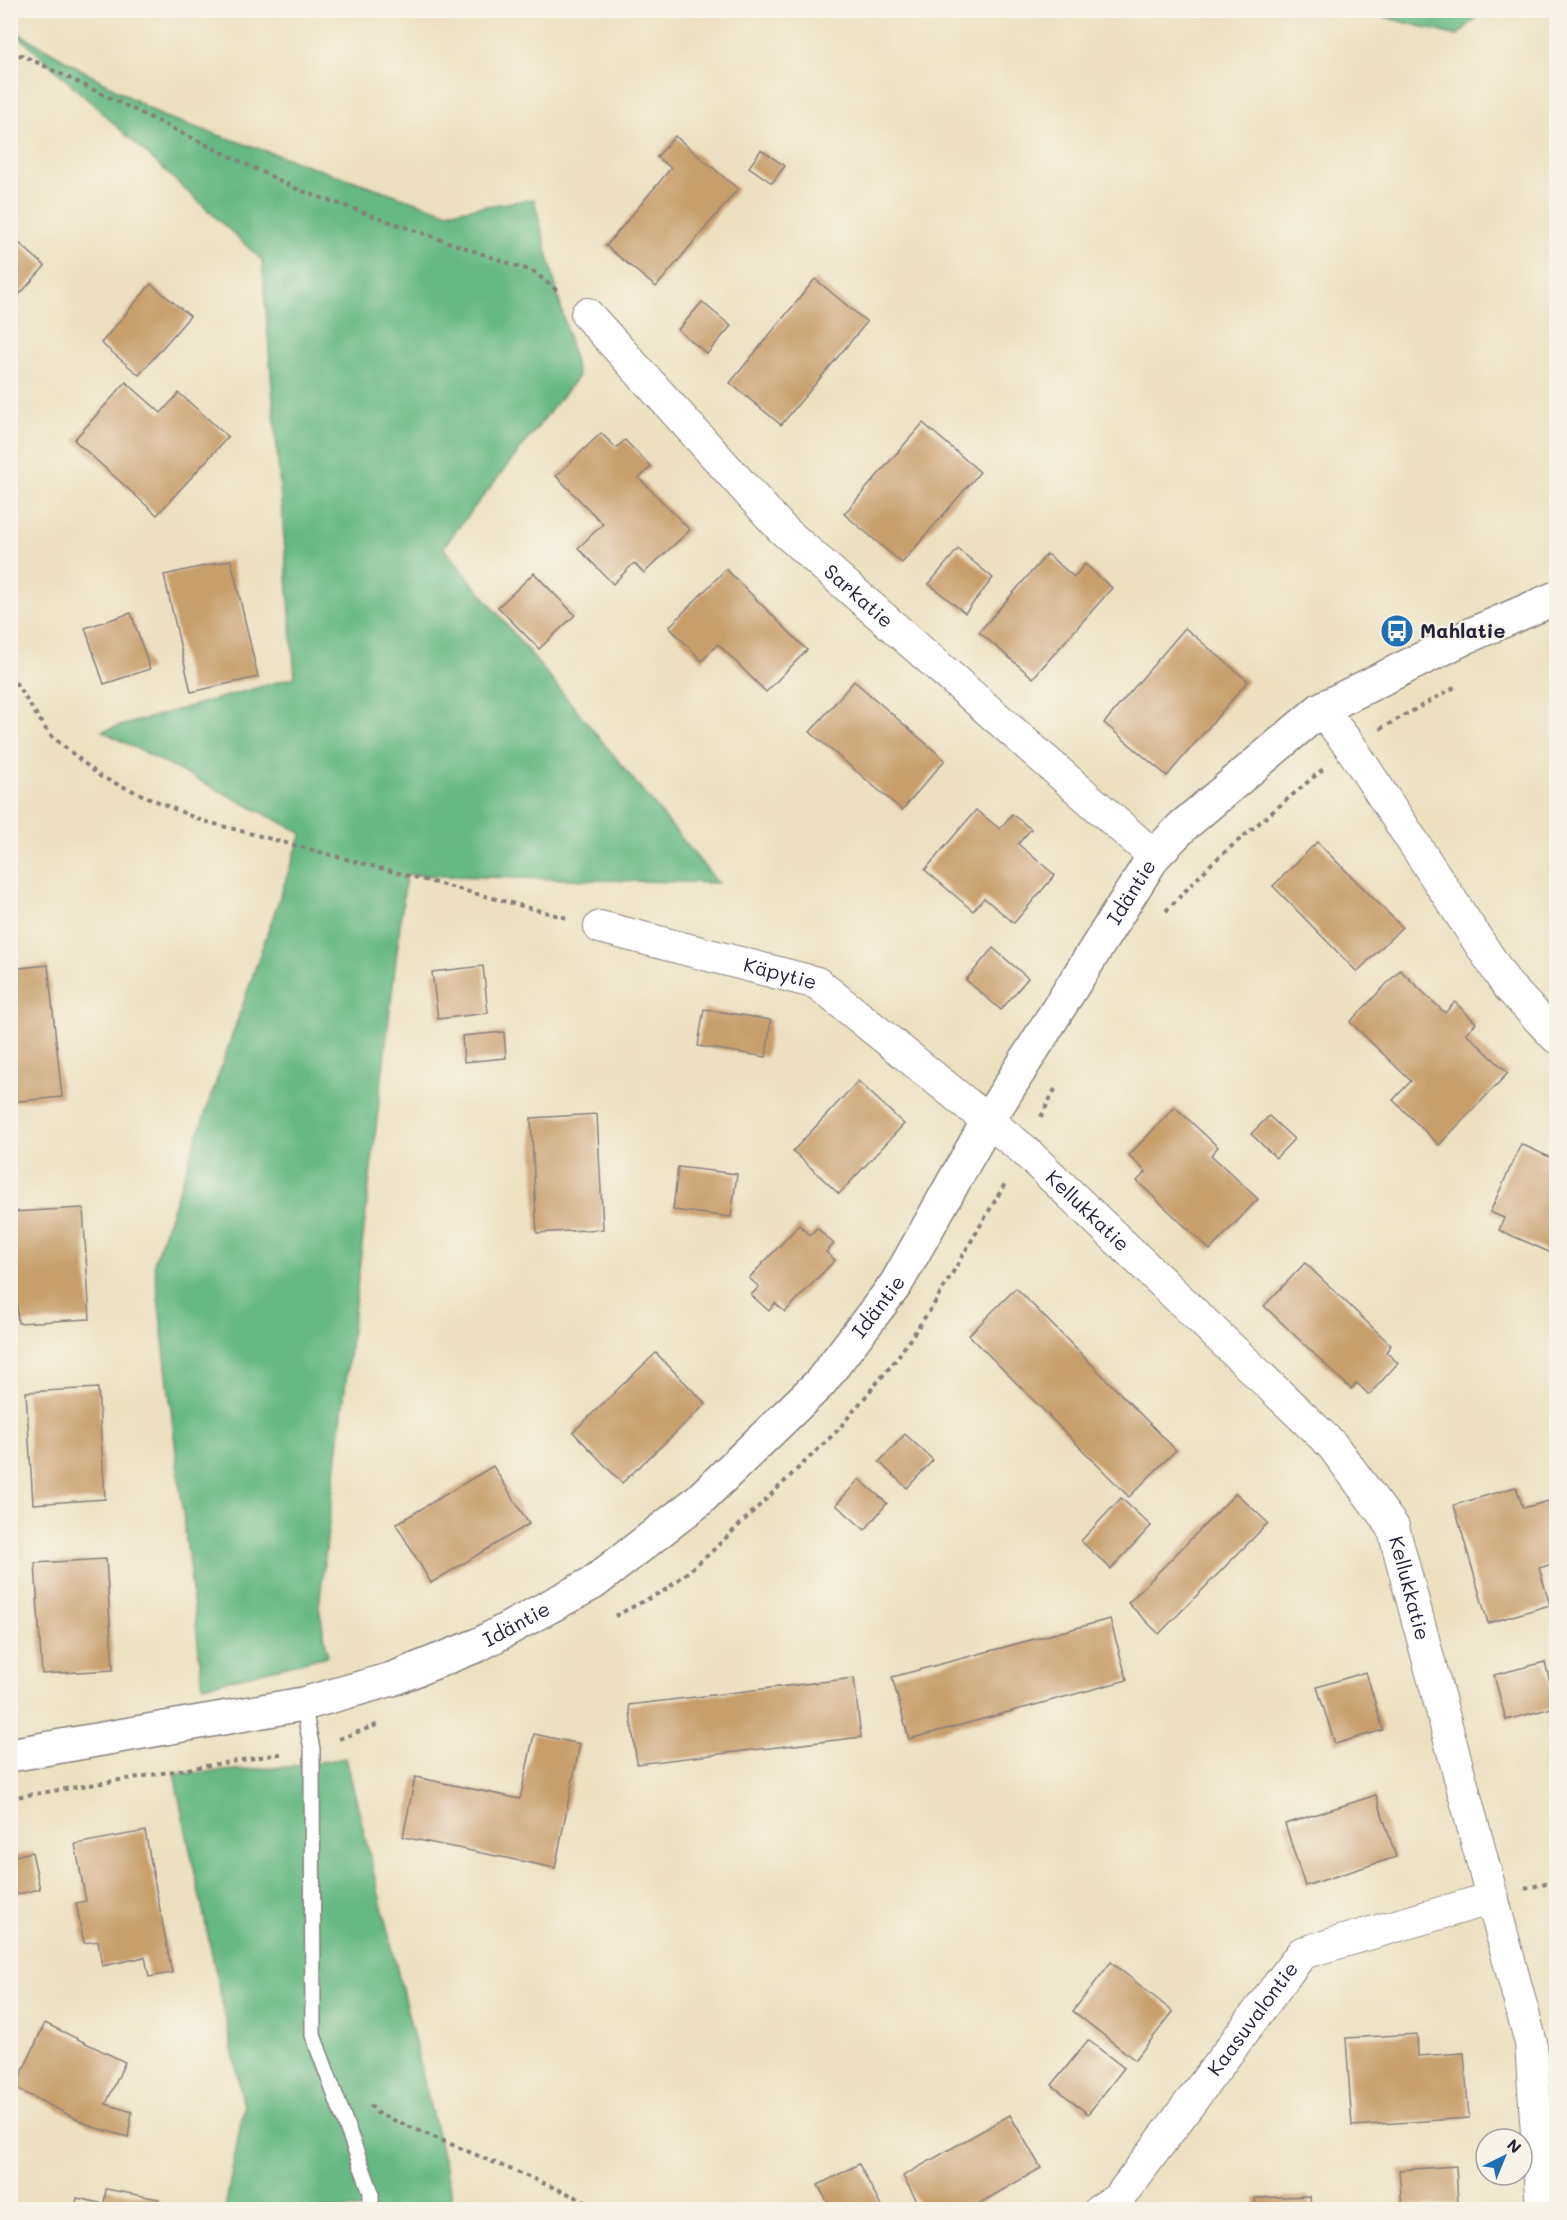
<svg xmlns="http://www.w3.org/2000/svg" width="1567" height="2220" viewBox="0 0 1567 2220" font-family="Mali,sans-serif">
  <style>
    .forest { fill: #66b884; stroke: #446d60; stroke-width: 1.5 }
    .building { fill: #c89e6b }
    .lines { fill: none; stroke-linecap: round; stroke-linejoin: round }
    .lane-casing { stroke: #87817e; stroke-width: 18 }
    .street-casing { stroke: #87817e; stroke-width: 34 }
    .secondary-casing { stroke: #87817e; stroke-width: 36 }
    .path { stroke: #87817e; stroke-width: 4; stroke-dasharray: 4.5 4.5; stroke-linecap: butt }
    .lane { stroke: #fff; stroke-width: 15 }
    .street { stroke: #fff; stroke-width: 32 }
    .secondary { stroke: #fff; stroke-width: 33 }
    .labels { text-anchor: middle; stroke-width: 4.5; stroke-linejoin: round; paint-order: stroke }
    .street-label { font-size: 20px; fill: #22223b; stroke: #f7f3e8 }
    .poi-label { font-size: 20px; font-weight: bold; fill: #22223b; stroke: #f7f3e8; text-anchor: start }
  </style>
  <rect width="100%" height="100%" fill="#f7f3e8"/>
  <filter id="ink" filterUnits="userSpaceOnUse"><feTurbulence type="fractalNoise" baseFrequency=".0167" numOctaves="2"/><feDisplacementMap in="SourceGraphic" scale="12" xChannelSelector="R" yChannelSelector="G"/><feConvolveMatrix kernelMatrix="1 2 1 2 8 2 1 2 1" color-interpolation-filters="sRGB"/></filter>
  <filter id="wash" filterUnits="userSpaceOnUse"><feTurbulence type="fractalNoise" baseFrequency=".008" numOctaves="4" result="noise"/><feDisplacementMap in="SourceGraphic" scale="24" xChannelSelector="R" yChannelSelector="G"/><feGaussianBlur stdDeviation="1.35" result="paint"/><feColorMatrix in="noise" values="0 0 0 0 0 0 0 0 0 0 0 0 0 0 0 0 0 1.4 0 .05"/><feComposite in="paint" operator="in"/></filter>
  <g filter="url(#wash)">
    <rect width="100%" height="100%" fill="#ece0c0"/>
    <g class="forest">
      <path d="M 1361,11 L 1483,11 L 1457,36 Z"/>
      <path d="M 11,29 L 162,116 L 446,212 L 534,199 L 578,376 L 443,547 L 718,883 L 406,875 L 319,1607 L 328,1656 L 203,1686 L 154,1262 L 302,833 L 102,731 L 295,677 L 262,260 Z"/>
      <path d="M 346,1758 L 455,2209 L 225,2209 L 244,2106 L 174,1774 L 287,1767 Z"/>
    </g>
    <g id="blocks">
      <g class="building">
        <path d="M 675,136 L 738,189 L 656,287 L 606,246 L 671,168 L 657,157 Z"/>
        <path d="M 761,150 L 785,166 L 772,183 L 749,167 Z"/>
        <path d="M 10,235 L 45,266 L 10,305 Z"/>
        <path d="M 815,279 L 867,322 L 781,425 L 730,383 Z"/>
        <path d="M 151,284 L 190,316 L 139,375 L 101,343 Z"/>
        <path d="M 702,302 L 731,326 L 707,354 L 678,330 Z"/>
        <path d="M 126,382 L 161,413 L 179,393 L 228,437 L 157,515 L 74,440 Z"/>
        <path d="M 923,423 L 980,472 L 902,563 L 844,514 Z"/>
        <path d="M 601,433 L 616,448 L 625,440 L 651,467 L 639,478 L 690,530 L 644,573 L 634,563 L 613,584 L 578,548 L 603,524 L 556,476 Z"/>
        <path d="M 958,549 L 993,578 L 965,613 L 929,584 Z"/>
        <path d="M 1047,554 L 1074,577 L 1085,564 L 1112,588 L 1033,678 L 979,632 Z"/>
        <path d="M 231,560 L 258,677 L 191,692 L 164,575 Z"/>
        <path d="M 726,569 L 807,650 L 766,692 L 718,644 L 702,661 L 669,627 Z"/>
        <path d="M 534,573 L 575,615 L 539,649 L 498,607 Z"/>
        <path d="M 131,613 L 150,669 L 104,684 L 85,628 Z"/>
        <path d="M 1185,628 L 1248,681 L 1167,776 L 1104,723 Z"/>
        <path d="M 854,681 L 945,760 L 902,810 L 810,732 Z"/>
        <path d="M 976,810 L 1000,829 L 1012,814 L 1031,829 L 1018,844 L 1055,875 L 1014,923 L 984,898 L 973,911 L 925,870 Z"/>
        <path d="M 1317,842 L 1402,927 L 1357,972 L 1273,886 Z"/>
        <path d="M 993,948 L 1028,978 L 1001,1010 L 966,980 Z"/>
        <path d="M 48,965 L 62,1097 L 10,1102 L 10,969 Z"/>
        <path d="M 483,966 L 488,1013 L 438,1019 L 432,972 Z"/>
        <path d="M 1400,970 L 1445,1013 L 1455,1002 L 1476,1023 L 1466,1033 L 1508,1073 L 1439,1145 L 1393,1100 L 1411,1081 L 1350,1022 Z"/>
        <path d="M 704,1009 L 771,1020 L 766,1057 L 698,1046 Z"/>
        <path d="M 504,1032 L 506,1058 L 464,1062 L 462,1036 Z"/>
        <path d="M 858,1081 L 904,1124 L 839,1194 L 793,1151 Z"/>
        <path d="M 1175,1107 L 1218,1147 L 1211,1155 L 1258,1199 L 1210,1250 L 1137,1181 L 1146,1172 L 1129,1155 Z"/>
        <path d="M 597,1114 L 603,1229 L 537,1233 L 531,1118 Z"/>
        <path d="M 1269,1116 L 1294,1139 L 1276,1158 L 1251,1134 Z"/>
        <path d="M 1521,1144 L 1556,1160 L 1556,1255 L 1499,1230 L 1504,1218 L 1490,1212 Z"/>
        <path d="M 678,1167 L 737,1174 L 731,1217 L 673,1210 Z"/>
        <path d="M 83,1208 L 90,1319 L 18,1323 L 11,1212 Z"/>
        <path d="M 799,1225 L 810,1235 L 817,1228 L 834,1244 L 826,1252 L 835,1260 L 785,1312 L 775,1303 L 769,1311 L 751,1295 L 759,1287 L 749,1278 Z"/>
        <path d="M 1305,1263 L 1391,1345 L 1386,1352 L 1398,1363 L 1369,1395 L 1357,1383 L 1351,1389 L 1264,1306 Z"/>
        <path d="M 1016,1288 L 1176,1450 L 1129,1497 L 969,1335 Z"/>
        <path d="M 656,1353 L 706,1404 L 622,1483 L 573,1432 Z"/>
        <path d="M 98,1388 L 105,1499 L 33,1504 L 26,1392 Z"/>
        <path d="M 905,1434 L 933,1460 L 907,1488 L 879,1462 Z"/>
        <path d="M 493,1466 L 529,1524 L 431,1583 L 396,1524 Z"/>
        <path d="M 859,1479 L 887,1503 L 865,1530 L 836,1505 Z"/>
        <path d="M 1516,1487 L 1523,1508 L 1556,1499 L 1556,1563 L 1539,1568 L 1550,1605 L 1488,1623 L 1454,1505 Z"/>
        <path d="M 1236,1493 L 1268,1523 L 1159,1634 L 1128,1603 Z"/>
        <path d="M 1121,1498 L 1151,1526 L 1111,1569 L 1081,1541 Z"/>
        <path d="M 106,1559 L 113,1670 L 42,1674 L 35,1563 Z"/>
        <path d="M 1110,1619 L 1127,1680 L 909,1739 L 892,1677 Z"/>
        <path d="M 1545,1662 L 1556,1707 L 1506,1720 L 1494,1675 Z"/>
        <path d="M 1366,1672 L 1383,1730 L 1335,1744 L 1317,1687 Z"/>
        <path d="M 854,1678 L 861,1737 L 637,1764 L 629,1705 Z"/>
        <path d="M 534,1734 L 580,1744 L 555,1868 L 403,1837 L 415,1777 L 520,1799 Z"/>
        <path d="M 1376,1795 L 1396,1857 L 1305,1886 L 1285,1824 Z"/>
        <path d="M 145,1831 L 172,1973 L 149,1977 L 145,1957 L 102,1966 L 98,1941 L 84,1943 L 76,1903 L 86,1901 L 75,1844 Z"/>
        <path d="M 32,1852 L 40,1889 L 10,1896 L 10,1857 Z"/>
        <path d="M 1111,1962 L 1173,2012 L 1135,2060 L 1073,2011 Z"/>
        <path d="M 45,2023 L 125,2062 L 106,2104 L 132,2112 L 128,2137 L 93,2127 L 15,2088 Z"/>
        <path d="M 1417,2034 L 1418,2056 L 1464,2053 L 1469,2118 L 1352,2126 L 1346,2038 Z"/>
        <path d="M 1088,2040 L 1124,2068 L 1088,2114 L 1052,2085 Z"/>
        <path d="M 1010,2115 L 1041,2168 L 968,2210 L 922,2210 L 903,2176 Z"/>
        <path d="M 859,2164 L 883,2210 L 832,2210 L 818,2185 Z"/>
        <path d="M 1456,2166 L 1458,2203 L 1402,2207 L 1399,2170 Z"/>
        <path d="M 106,2189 L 159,2199 L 157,2210 L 75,2210 L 77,2198 L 104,2204 Z"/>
        <path d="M 1310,2196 L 1311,2210 L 1256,2210 L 1255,2198 Z"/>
      </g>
    </g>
  </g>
  <g filter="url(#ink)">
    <use href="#blocks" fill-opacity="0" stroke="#87817e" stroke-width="1.5"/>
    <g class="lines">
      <defs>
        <path id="lane" d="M 303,1704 L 312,1749 L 313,2035 L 371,2192 L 371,2210"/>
        <g id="street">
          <path id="s1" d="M 587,314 L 781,528 L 1154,856"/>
          <path d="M 1321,709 L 1350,746 L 1507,985 L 1556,1037"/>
          <path id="s2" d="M 600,927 L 817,983 L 1024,1150 L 1332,1445 L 1393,1527 L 1531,2043 L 1542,2210"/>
          <path id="s3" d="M 1100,2210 L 1118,2199 L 1302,1953 L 1493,1898"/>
        </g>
        <g id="secondary">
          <path id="s4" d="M 10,1755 L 303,1704 L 392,1679 L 478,1645 L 593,1583 L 697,1502 L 820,1383 L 896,1284 L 989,1119 L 1154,856 L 1183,826 L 1321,709 L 1468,636 L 1556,598"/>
        </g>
      </defs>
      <use href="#lane" class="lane-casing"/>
      <use href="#street" class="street-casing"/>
      <use href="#secondary" class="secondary-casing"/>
      <g class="path">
        <path d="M 10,58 L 22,55 L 299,190 L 534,272 L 560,293"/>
        <path d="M 10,665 L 13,679 L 49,734 L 101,777 L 200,820 L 567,918"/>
        <path d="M 1380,729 L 1455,687"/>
        <path d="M 1166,911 L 1212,863 L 1323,769"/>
        <path d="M 1041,1117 L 1055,1089"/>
        <path d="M 615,1616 L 667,1589 L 708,1555 L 836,1432 L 895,1361 L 936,1301 L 1006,1182"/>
        <path d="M 339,1739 L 379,1724"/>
        <path d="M 10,1798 L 285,1753"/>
        <path d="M 1525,1889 L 1556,1880"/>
        <path d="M 370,2105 L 377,2113 L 607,2210"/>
      </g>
      <use href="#lane" class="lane"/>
      <use href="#street" class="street"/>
      <use href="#secondary" class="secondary"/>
    </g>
  </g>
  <defs>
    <symbol id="bus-disc" viewBox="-11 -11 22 22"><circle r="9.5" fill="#1f6fb2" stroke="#f7f3e8"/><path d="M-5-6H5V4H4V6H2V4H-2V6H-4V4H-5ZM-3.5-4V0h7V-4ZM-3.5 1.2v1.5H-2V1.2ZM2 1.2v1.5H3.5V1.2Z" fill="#fff"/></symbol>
  </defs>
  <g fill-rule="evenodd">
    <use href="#bus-disc" x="1378" y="612" width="38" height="38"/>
  </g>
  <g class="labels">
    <g class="street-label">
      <text dy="7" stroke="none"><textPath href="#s1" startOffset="392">Sarkatie</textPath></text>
      <text dy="7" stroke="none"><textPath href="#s4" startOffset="1498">Idäntie</textPath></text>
      <text dy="7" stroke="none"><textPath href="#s2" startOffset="186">Käpytie</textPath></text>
      <text dy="7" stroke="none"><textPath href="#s2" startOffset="578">Kellukkatie</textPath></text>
      <text dy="7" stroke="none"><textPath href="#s4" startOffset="1012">Idäntie</textPath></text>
      <text dy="7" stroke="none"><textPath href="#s2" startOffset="1082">Kellukkatie</textPath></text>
      <text dy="7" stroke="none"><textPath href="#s4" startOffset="526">Idäntie</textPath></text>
      <text dy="7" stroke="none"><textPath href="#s3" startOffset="246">Kaasuvalontie</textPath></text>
    </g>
    <g class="poi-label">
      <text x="1420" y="638">Mahlatie</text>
    </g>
  </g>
  <rect width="1567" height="2220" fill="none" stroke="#f7f3e8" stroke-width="36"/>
  <g transform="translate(1504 2157) rotate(43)"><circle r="28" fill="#f7f3e8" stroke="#a29fa3" stroke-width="1.5"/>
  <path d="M0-4.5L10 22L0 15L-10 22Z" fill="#1f6fb2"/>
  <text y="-9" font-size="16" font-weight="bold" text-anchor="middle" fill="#22223b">N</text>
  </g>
</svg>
